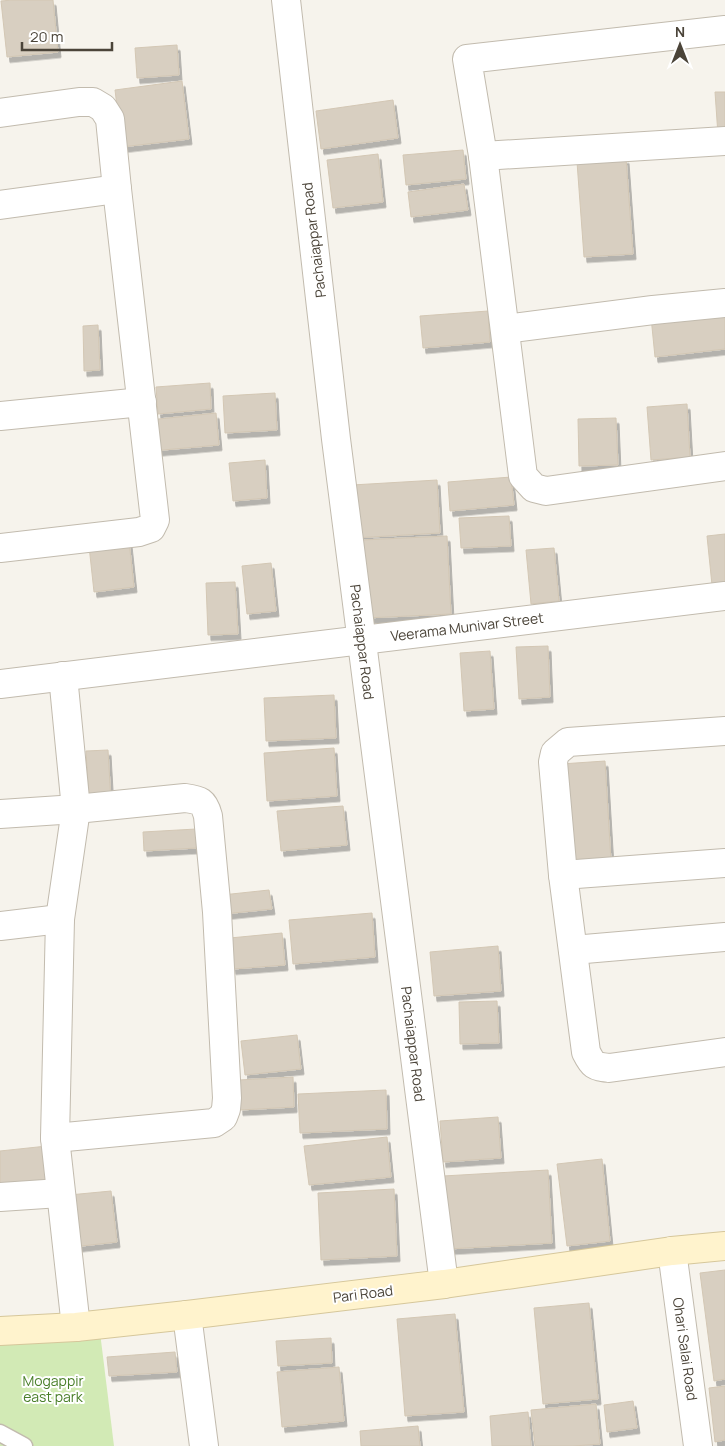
<svg xmlns="http://www.w3.org/2000/svg" width="725" height="1446" viewBox="0 0 725 1446" font-family="Manrope,sans-serif">
  <style>
    .green { fill: #d2eab5 }
    .building { fill: #d8cfc1; stroke: #d3c7b4; filter: url(#shadow) }
    .lines { fill: none; stroke-linecap: round; stroke-linejoin: round }
    .service-casing { stroke: #c2bbae; stroke-width: 19 }
    .minor-casing { stroke: #c2bbae; stroke-width: 30 }
    .tertiary-casing { stroke: #c2bbae; stroke-width: 30 }
    .secondary-casing { stroke: #d6c79b; stroke-width: 30 }
    .service { stroke: #fff; stroke-width: 16 }
    .minor { stroke: #fff; stroke-width: 28 }
    .tertiary { stroke: #fff; stroke-width: 28 }
    .secondary { stroke: #fff3cd; stroke-width: 28 }
    .labels { text-anchor: middle; stroke-width: 4; stroke-linejoin: round; paint-order: stroke }
    .street-label { font-size: 14px; fill: #4b4439; stroke: #fff }
    .park-label { font-size: 14px; fill: #4a7f2a; stroke: #fff }
  </style>
  <defs>
    <filter id="shadow"><feDropShadow dx="3" dy="5.5" stdDeviation="0" flood-color="#0004"/></filter>
  </defs>
  <rect width="100%" height="100%" fill="#f6f3ec"/>
  <path class="green" d="M 99,1324 L 114,1446 L 0,1446 L 0,1330 Z"/>
  <g class="building">
    <path d="M 13,0 L 53,0 L 58,52 L 7,57 L 1,1 Z"/>
    <path d="M 177,45 L 179,75 L 137,78 L 135,48 Z"/>
    <path d="M 182,81 L 189,139 L 122,147 L 115,90 Z"/>
    <path d="M 715,92 L 725,92 L 725,135 L 718,135 Z"/>
    <path d="M 393,100 L 398,138 L 321,149 L 316,111 Z"/>
    <path d="M 463,150 L 466,179 L 406,185 L 403,155 Z"/>
    <path d="M 378,154 L 383,202 L 333,208 L 327,160 Z"/>
    <path d="M 626,158 L 633,254 L 584,257 L 577,162 Z"/>
    <path d="M 464,184 L 468,210 L 411,217 L 408,192 Z"/>
    <path d="M 725,310 L 725,349 L 655,357 L 651,317 Z"/>
    <path d="M 488,311 L 490,342 L 423,348 L 420,316 Z"/>
    <path d="M 98,325 L 100,370 L 84,371 L 83,326 Z"/>
    <path d="M 210,383 L 211,409 L 158,414 L 156,387 Z"/>
    <path d="M 275,393 L 277,430 L 225,433 L 223,396 Z"/>
    <path d="M 687,404 L 690,457 L 651,460 L 647,407 Z"/>
    <path d="M 216,413 L 219,445 L 152,451 L 149,420 Z"/>
    <path d="M 616,418 L 618,465 L 579,466 L 578,419 Z"/>
    <path d="M 265,460 L 267,498 L 233,501 L 229,463 Z"/>
    <path d="M 511,477 L 514,505 L 450,511 L 448,482 Z"/>
    <path d="M 437,480 L 440,533 L 354,538 L 352,485 Z"/>
    <path d="M 509,516 L 511,546 L 461,548 L 459,518 Z"/>
    <path d="M 725,534 L 725,584 L 712,585 L 707,536 Z"/>
    <path d="M 447,536 L 451,614 L 366,618 L 362,540 Z"/>
    <path d="M 129,541 L 134,587 L 94,592 L 89,546 Z"/>
    <path d="M 554,548 L 559,601 L 531,604 L 526,550 Z"/>
    <path d="M 271,563 L 276,611 L 247,614 L 242,566 Z"/>
    <path d="M 235,582 L 238,634 L 208,635 L 206,583 Z"/>
    <path d="M 548,646 L 550,697 L 519,699 L 516,647 Z"/>
    <path d="M 490,651 L 494,709 L 464,711 L 460,653 Z"/>
    <path d="M 334,695 L 336,738 L 266,741 L 264,698 Z"/>
    <path d="M 334,748 L 337,796 L 267,801 L 264,753 Z"/>
    <path d="M 108,750 L 111,802 L 89,804 L 86,751 Z"/>
    <path d="M 605,761 L 611,861 L 567,864 L 561,764 Z"/>
    <path d="M 343,806 L 347,845 L 281,851 L 277,811 Z"/>
    <path d="M 196,829 L 197,848 L 144,851 L 143,832 Z"/>
    <path d="M 269,890 L 272,909 L 224,914 L 222,895 Z"/>
    <path d="M 372,913 L 375,957 L 293,964 L 289,920 Z"/>
    <path d="M 282,933 L 285,965 L 233,969 L 230,938 Z"/>
    <path d="M 498,946 L 501,991 L 434,996 L 430,952 Z"/>
    <path d="M 497,1001 L 499,1043 L 460,1044 L 459,1002 Z"/>
    <path d="M 297,1035 L 301,1069 L 245,1075 L 241,1041 Z"/>
    <path d="M 293,1077 L 294,1107 L 240,1110 L 239,1080 Z"/>
    <path d="M 386,1090 L 387,1129 L 300,1133 L 298,1094 Z"/>
    <path d="M 498,1117 L 501,1158 L 443,1162 L 440,1121 Z"/>
    <path d="M 387,1137 L 391,1177 L 309,1185 L 304,1146 Z"/>
    <path d="M 47,1146 L 51,1183 L 0,1189 L 0,1151 Z"/>
    <path d="M 602,1159 L 610,1241 L 567,1246 L 557,1164 Z"/>
    <path d="M 548,1170 L 552,1243 L 448,1249 L 443,1176 Z"/>
    <path d="M 394,1189 L 397,1256 L 321,1260 L 318,1193 Z"/>
    <path d="M 111,1191 L 117,1242 L 73,1247 L 69,1195 Z"/>
    <path d="M 725,1270 L 725,1379 L 714,1381 L 700,1273 Z"/>
    <path d="M 589,1303 L 598,1399 L 543,1404 L 534,1308 Z"/>
    <path d="M 455,1314 L 464,1412 L 405,1416 L 397,1319 Z"/>
    <path d="M 331,1338 L 332,1363 L 278,1366 L 276,1341 Z"/>
    <path d="M 175,1352 L 177,1372 L 109,1376 L 107,1357 Z"/>
    <path d="M 339,1367 L 344,1421 L 282,1427 L 277,1372 Z"/>
    <path d="M 725,1386 L 725,1440 L 715,1442 L 709,1388 Z"/>
    <path d="M 633,1401 L 637,1428 L 607,1432 L 604,1405 Z"/>
    <path d="M 596,1404 L 600,1444 L 573,1446 L 535,1446 L 531,1410 Z"/>
    <path d="M 528,1412 L 531,1446 L 492,1446 L 490,1416 Z"/>
    <path d="M 418,1426 L 420,1446 L 361,1446 L 360,1431 Z"/>
  </g>
  <g class="lines">
    <defs>
      <path id="service" d="M 0,1433 L 24,1446"/>
      <g id="minor">
        <path d="M 286,0 L 336,439 L 444,1284"/>
        <path d="M 725,30 L 467,59 L 483,156 L 523,476 L 534,488 L 546,491 L 725,466"/>
        <path d="M 0,113 L 79,102 L 93,102 L 103,108 L 110,119 L 117,189 L 155,520 L 151,528 L 139,532 L 0,548"/>
        <path d="M 483,156 L 725,141"/>
        <path d="M 0,205 L 117,189"/>
        <path d="M 505,329 L 653,310 L 725,303"/>
        <path d="M 0,416 L 142,402"/>
        <path d="M 63,676 L 76,809 L 60,919 L 55,1138 L 76,1327"/>
        <path d="M 0,684 L 725,596"/>
        <path d="M 725,731 L 568,742 L 555,753 L 553,762 L 563,875 L 586,1052 C 593,1066 594,1066 609,1068 L 725,1052"/>
        <path d="M 0,814 L 76,809 L 185,798 C 200,800 204,801 208,816 L 217,912 L 227,1098 L 226,1109 L 223,1117 L 214,1123 L 55,1138"/>
        <path d="M 563,875 L 725,863"/>
        <path d="M 0,926 L 60,919"/>
        <path d="M 573,950 L 725,937"/>
        <path d="M 0,1197 L 60,1193"/>
        <path d="M 187,1315 L 204,1446"/>
      </g>
      <path id="tertiary" d="M 672,1251 L 698,1446"/>
      <path id="secondary" d="M 0,1331 L 76,1327 L 187,1315 L 444,1284 L 672,1251 L 725,1246"/>
    </defs>
    <use href="#service" class="service-casing"/>
    <use href="#minor" class="minor-casing"/>
    <use href="#tertiary" class="tertiary-casing"/>
    <use href="#secondary" class="secondary-casing"/>
    <use href="#service" class="service"/>
    <use href="#minor" class="minor"/>
    <use href="#tertiary" class="tertiary"/>
    <use href="#secondary" class="secondary"/>
  </g>
  <g class="labels">
    <g class="street-label">
      <text transform="translate(314 240) rotate(-97)" y="5">Pachaiappar Road</text>
      <text transform="translate(467 627) rotate(-7)" y="5">Veerama Munivar Street</text>
      <text transform="translate(362 642) rotate(83)" y="5">Pachaiappar Road</text>
      <text transform="translate(413 1044) rotate(83)" y="5">Pachaiappar Road</text>
      <text transform="translate(363 1294) rotate(-7)" y="5">Pari Road</text>
      <text transform="translate(685 1349) rotate(82)" y="5">Ohari Salai Road</text>
    </g>
    <g class="park-label">
      <text x="53" y="1386">Mogappir<tspan x="53" dy="16">east park</tspan></text>
    </g>
  </g>
  <g transform="translate(680 45)" stroke="#ffffff" stroke-width="4" paint-order="stroke">
  <path d="M0-4L9 19L0 12L-9 19Z" fill="#4b4439"/>
  <text y="-8" font-size="14" font-weight="bold" text-anchor="middle" fill="#4b4439">N</text>
  </g>
  <path d="M22 42v8h90v-8" fill="none" stroke="#4b4439" stroke-width="2.5"/>
  <text x="30" y="42" font-size="15" fill="#4b4439" stroke="#ffffff" stroke-width="4" paint-order="stroke">20 m</text>
</svg>
